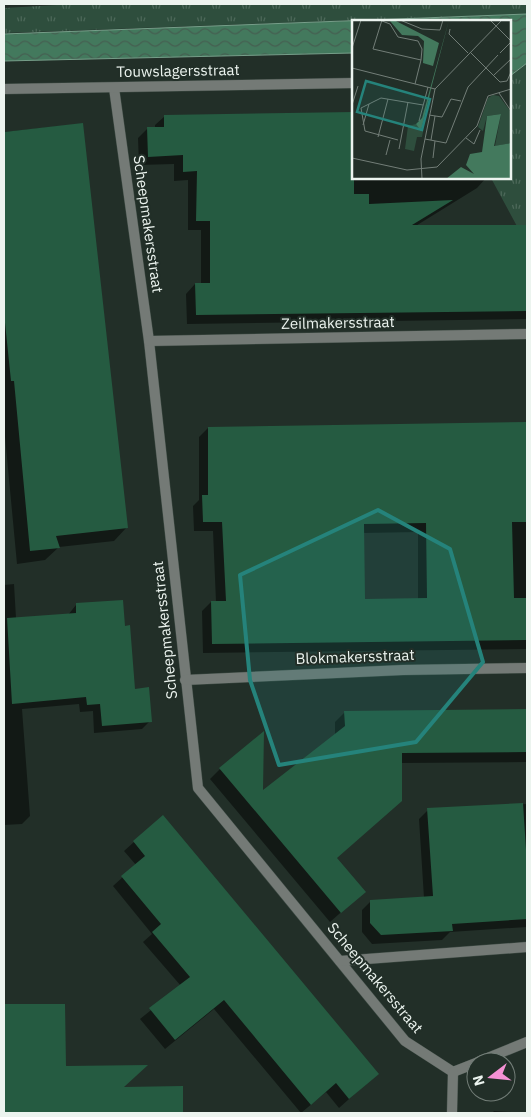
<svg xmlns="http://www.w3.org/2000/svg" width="531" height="1117" viewBox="0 0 531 1117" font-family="'IBM Plex Sans',sans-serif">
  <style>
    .grass { fill: url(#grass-tufts) }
    .water { fill: url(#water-waves); stroke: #769e89 }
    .shadow { fill: #0007; fill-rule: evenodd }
    .building { fill: #255b41; fill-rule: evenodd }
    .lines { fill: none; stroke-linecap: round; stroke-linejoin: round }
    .street-casing { stroke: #3e4b44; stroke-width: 11 }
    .street { stroke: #747a76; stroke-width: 10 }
    .marked { fill: #25837b; fill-opacity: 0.2; stroke: #25837b; stroke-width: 4; stroke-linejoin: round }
    .labels { text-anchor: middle; stroke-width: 4; stroke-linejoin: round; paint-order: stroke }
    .street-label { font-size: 15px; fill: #ecf4ef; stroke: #222f28 }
    .inset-road { fill: none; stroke: #737e78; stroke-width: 1 }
    .view { fill: #25837b; fill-opacity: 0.15; stroke: #25837b; stroke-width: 2.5 }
    .inset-edge { fill: none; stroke: #ecf4ef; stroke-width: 2.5 }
  </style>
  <defs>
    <pattern id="grass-tufts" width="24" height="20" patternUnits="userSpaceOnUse" patternTransform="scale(1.25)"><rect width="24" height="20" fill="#2e4e3d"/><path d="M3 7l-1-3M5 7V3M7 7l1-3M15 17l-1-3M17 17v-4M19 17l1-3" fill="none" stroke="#4c6859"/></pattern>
    <pattern id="water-waves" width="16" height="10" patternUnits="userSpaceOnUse" patternTransform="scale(1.25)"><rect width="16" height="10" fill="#43795d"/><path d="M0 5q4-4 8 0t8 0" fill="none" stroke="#455f51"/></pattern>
  </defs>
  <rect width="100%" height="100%" fill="#222f28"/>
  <g class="grass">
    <path d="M 75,4 L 527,4 L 527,14 L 4,33 L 4,8 Z"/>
    <path d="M 527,63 L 527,232 L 519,230 L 491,178 L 510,178 L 510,76 Z"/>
  </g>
  <path class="water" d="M 527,14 L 527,63 L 510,76 L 510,21 L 354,21 L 353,53 L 4,61 L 4,34 Z"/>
  <g class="shadow">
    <path d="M 165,116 L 354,178 L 486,178 L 477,188 L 414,227 L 527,226 L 527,319 L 187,324 L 186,294 L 195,284 L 201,284 L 201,230 L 188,230 L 188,180 L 174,181 L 174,164 L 139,165 L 138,138 L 148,128 L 155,128 L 155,125 Z"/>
    <path d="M 82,124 L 127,527 L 114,541 L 59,547 L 45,560 L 17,564 L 4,426 L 4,132 Z"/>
    <path d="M 527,423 L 527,649 L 203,653 L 202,611 L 211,602 L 216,602 L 213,531 L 194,531 L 193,506 L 199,500 L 199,437 L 208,428 ZM 418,532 L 418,600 L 364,601 L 362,533 Z"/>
    <path d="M 14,584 L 16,618 L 68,615 L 76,605 L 124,627 L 134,690 L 150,721 L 142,729 L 94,733 L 93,711 L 80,712 L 79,704 L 22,709 L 30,816 L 22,824 L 4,825 L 4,585 Z"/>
    <path d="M 527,710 L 527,762 L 400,763 L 336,859 L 364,892 L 330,922 L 210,779 L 220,769 L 262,792 L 335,735 L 335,722 L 345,712 Z"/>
    <path d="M 527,804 L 527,927 L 450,932 L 442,940 L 372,944 L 362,932 L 362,910 L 371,901 L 424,898 L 419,819 L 428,810 Z"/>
    <path d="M 134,842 L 377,1074 L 339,1108 L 326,1092 L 301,1113 L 214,1009 L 165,1049 L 140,1019 L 181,986 L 143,942 L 152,934 L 113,886 L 136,865 L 124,851 Z"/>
    <path d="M 64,1005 L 65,1067 L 121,1088 L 182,1087 L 182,1113 L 4,1113 L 4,1006 Z"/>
    <path d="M 494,1111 L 527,1113 L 492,1113 Z"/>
  </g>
  <g class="building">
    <path d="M 354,112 L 354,194 L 369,194 L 369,204 L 453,200 L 412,225 L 526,225 L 527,311 L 196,315 L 195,283 L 210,283 L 210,221 L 196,221 L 197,171 L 183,172 L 183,155 L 148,157 L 147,127 L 164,127 L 164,115 Z"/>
    <path d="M 83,123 L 128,528 L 56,536 L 60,548 L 30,551 L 14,381 L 11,381 L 4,313 L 4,132 Z"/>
    <path d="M 527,422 L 527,522 L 512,522 L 514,598 L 527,598 L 527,640 L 212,644 L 211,601 L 226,601 L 222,522 L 203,522 L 202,495 L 208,495 L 208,427 ZM 426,523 L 427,598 L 365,599 L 364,524 Z"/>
    <path d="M 123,600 L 125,626 L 130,625 L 135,689 L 149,687 L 152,722 L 102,726 L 100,704 L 87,705 L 86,697 L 12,704 L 7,618 L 76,613 L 76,603 Z"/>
    <path d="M 527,709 L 527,752 L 402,753 L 402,801 L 337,858 L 366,892 L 341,913 L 219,768 L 264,731 L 263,790 L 345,726 L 344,711 Z"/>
    <path d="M 523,803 L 527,865 L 527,919 L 452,924 L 453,931 L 381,935 L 370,923 L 370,900 L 433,896 L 427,808 Z"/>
    <path d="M 163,815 L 379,1074 L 349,1099 L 336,1083 L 311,1105 L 224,1000 L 175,1040 L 149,1008 L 190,977 L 152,932 L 161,924 L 121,876 L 145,856 L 133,841 Z"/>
    <path d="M 4,1004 L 65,1004 L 66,1066 L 148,1065 L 124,1087 L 183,1086 L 183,1113 L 4,1113 Z"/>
  </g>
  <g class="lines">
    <defs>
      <g id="street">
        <path d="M 114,88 L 149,341 L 198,788 L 405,1041 L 453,1072"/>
        <path d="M 4,89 L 354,83"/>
        <path d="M 149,341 L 527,334"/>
        <path d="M 185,680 L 403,670 L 527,668"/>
        <path d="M 340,961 L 527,947"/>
        <path d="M 478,1062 L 527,1042"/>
        <path d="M 453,1072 L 476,1063"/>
        <path d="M 452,1113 L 453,1072"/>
      </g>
    </defs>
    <use href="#street" class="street-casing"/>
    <use href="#street" class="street"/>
  </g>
  <path class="marked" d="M 378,510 L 450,549 L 483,662 L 416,742 L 279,765 L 250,680 L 240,575 Z"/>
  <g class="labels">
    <g class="street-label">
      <text transform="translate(178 71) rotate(-1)" y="5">Touwslagersstraat</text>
      <text transform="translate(148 224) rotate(82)" y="5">Scheepmakersstraat</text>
      <text transform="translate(338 323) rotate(-1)" y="5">Zeilmakersstraat</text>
      <text transform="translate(165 630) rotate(-96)" y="5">Scheepmakersstraat</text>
      <text transform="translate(355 657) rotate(-2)" y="5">Blokmakersstraat</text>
      <text transform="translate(375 978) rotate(50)" y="5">Scheepmakersstraat</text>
    </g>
  </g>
  <g transform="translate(352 20)">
    <rect width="159" height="159" fill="#222f28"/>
    <path d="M 79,69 L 70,117 L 65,117 L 62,131 L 53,129 L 56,106 L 64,104 L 69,110 Z" fill="#2e4e3d"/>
    <path d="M 141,75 L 147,76 L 159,92 L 159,123 L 143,126 L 149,94 L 135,96 L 131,111 L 126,107 L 136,78 Z" fill="#2e4e3d"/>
    <path d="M 42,0 L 87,23 L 81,46 L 71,43 L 72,21 L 66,16 L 50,15 L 38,1 ZM 97,0 L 79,69 L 69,111 L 64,104 L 70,98 ZM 149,94 L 142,126 L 159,123 L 159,159 L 94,159 L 109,147 L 122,154 L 114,145 L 118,134 L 130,132 L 135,96 Z" fill="#43795d"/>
    <path class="inset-road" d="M 30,0 L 21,29 L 69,40 L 63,64M 48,0 L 70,9 L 88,10 L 91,0M 138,0 L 159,21M 30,1 L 38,4 L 46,17 L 66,21 L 70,29 L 69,40M 98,9 L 97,14 L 116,33M 0,28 L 9,0M 118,32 L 148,62 L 155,61 L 159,52M 148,33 L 159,22M 0,48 L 83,69M 142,55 L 159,39M 147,73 L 159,91M 0,85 L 6,66M 9,88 L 29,78 L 71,85M 9,88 L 13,111 L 46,120M 77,95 L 90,97 L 99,79 L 109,81M 67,101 L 76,67M 11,105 L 17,84M 26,117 L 36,79M 114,118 L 122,124 L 128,110M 73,119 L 94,123 L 116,67 L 146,35M 79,120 L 83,96M 47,129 L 56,82M 34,135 L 38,120M 0,138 L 55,150 L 85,147 L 125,106 L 136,76 L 159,69M 81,138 L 83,121M 70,159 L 69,139 L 83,69 L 150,0"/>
    <path class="view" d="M 14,61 L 78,79 L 70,110 L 5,92 Z"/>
    <rect width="159" height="159" class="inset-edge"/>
  </g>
  <rect width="531" height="1117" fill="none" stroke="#ecf4ef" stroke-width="10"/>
  <g transform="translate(491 1077) rotate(254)"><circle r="24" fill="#222f28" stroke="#737e78"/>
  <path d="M0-4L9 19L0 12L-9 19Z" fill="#f491d4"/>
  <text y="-8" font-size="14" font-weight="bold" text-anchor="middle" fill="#ecf4ef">N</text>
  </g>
</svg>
